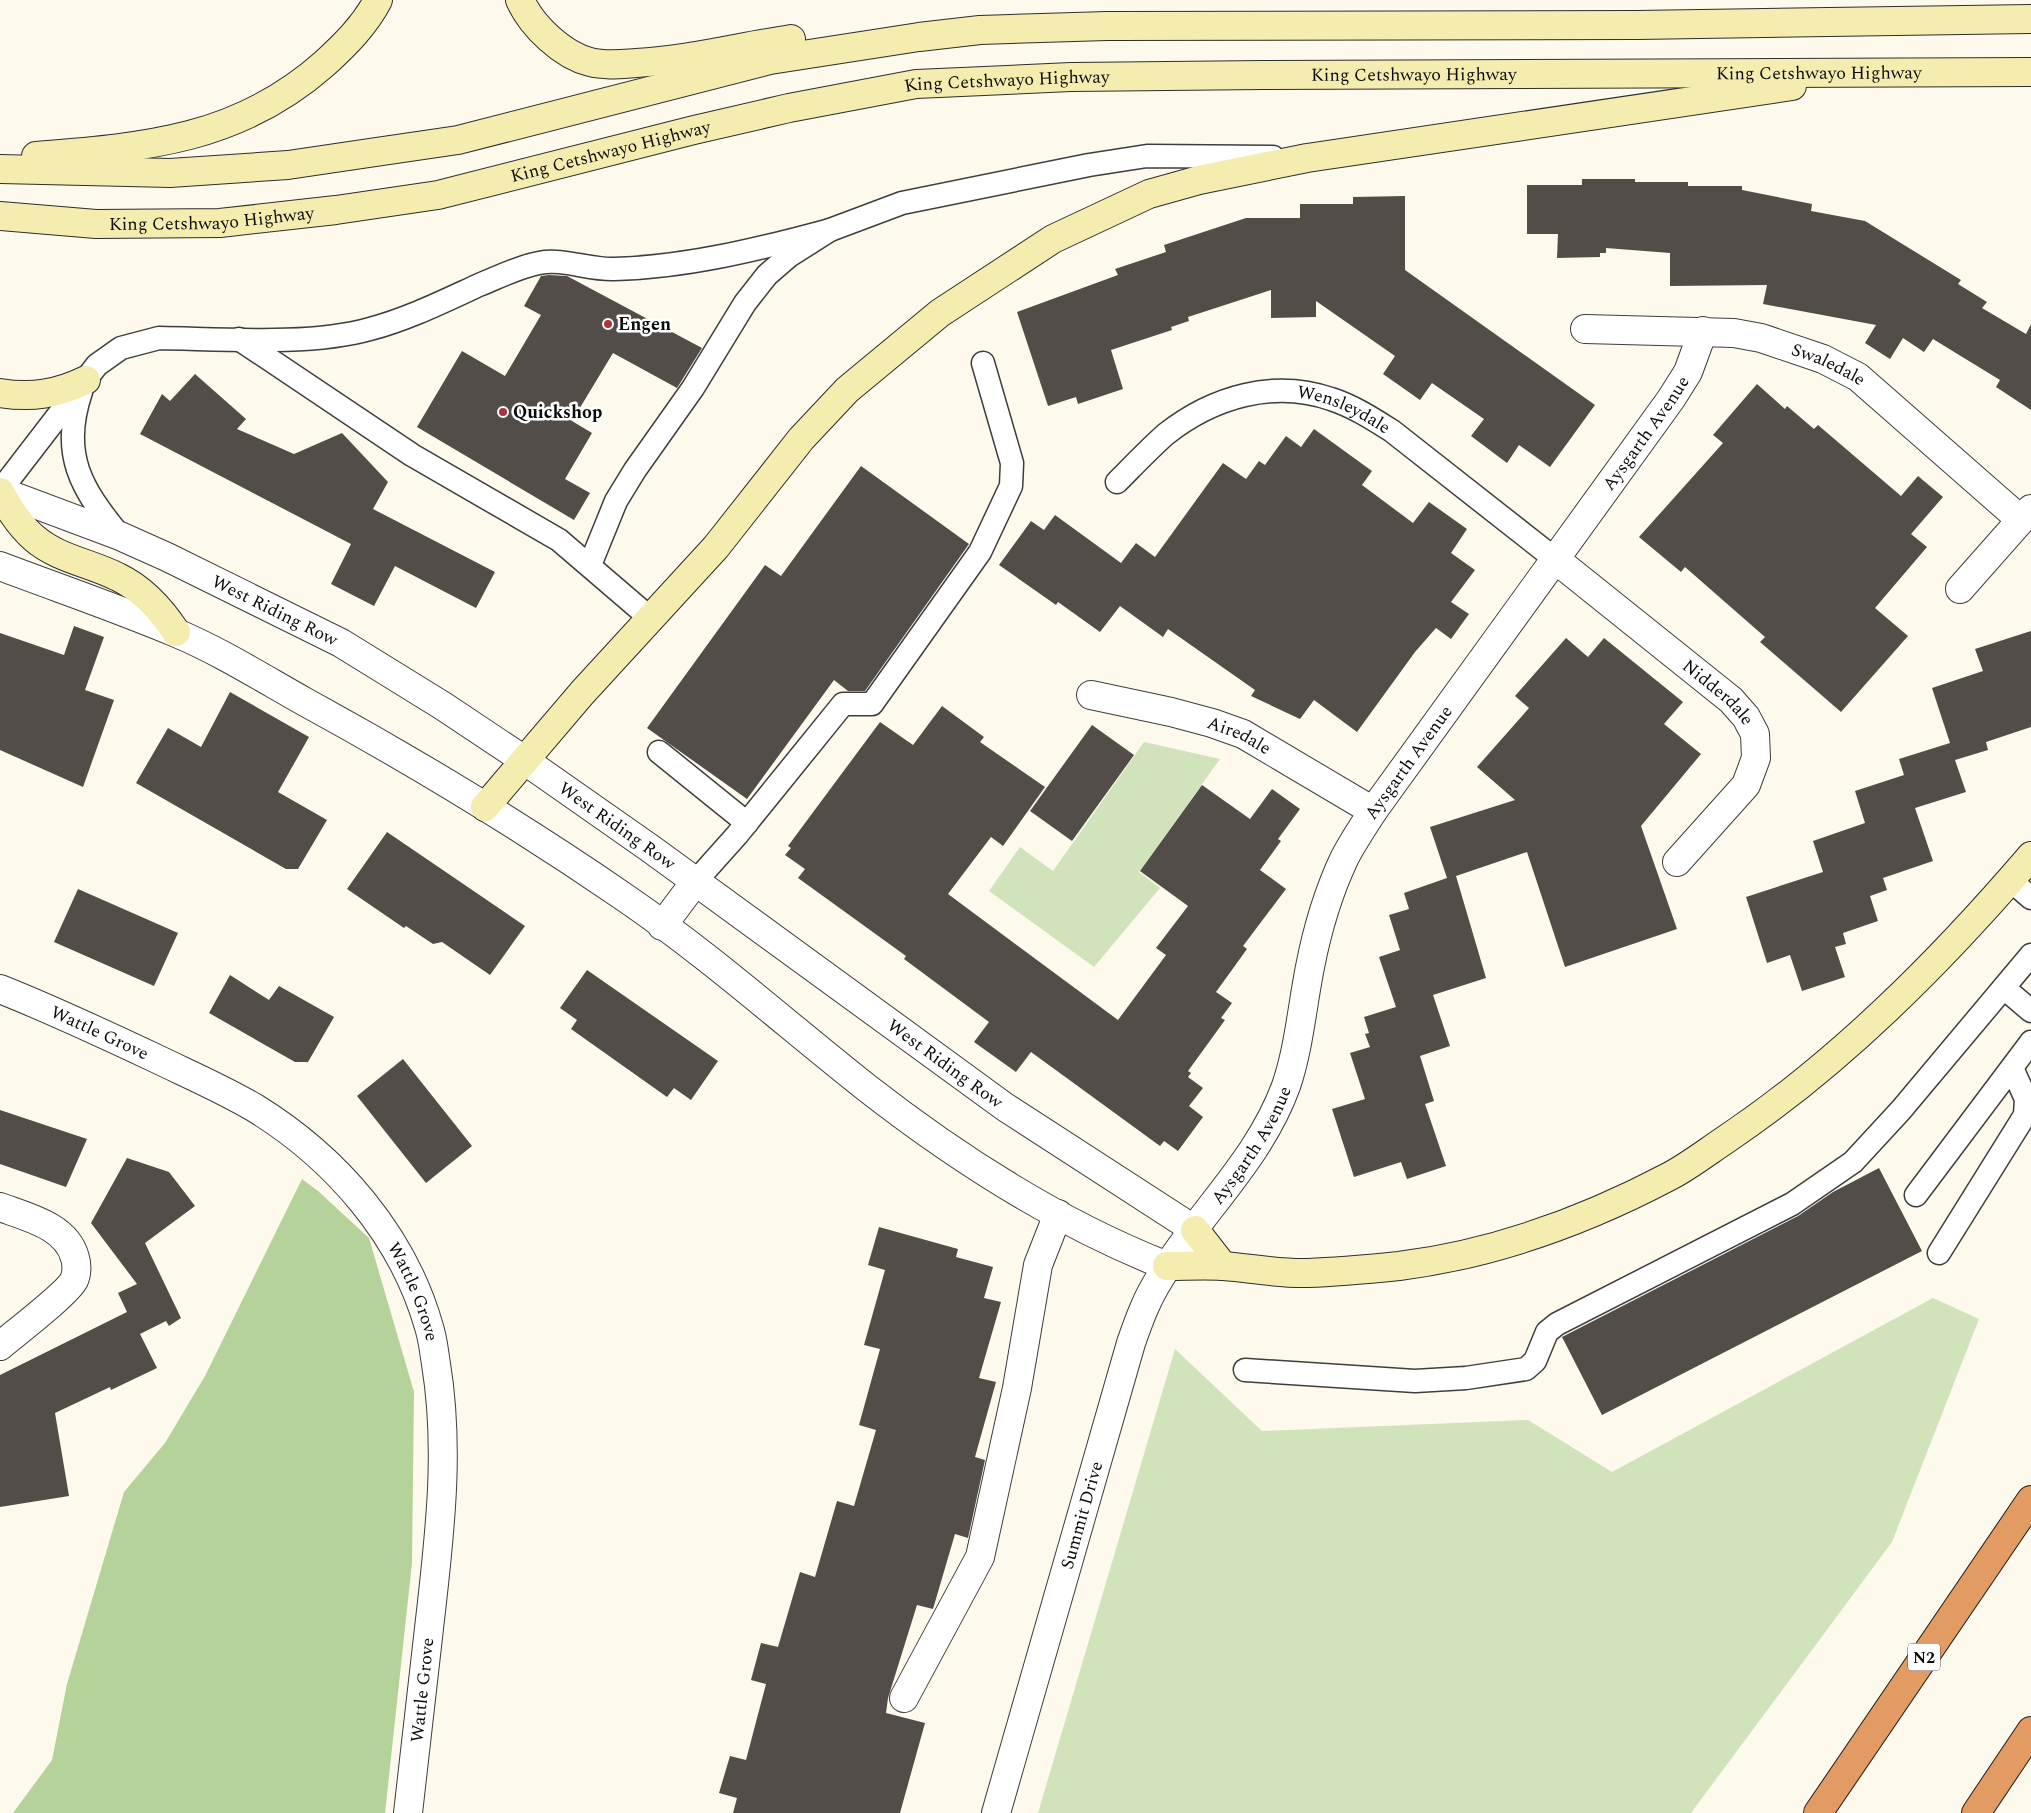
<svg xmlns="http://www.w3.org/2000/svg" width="2031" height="1813" viewBox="0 0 2031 1813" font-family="Spectral,serif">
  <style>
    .green { fill: #d0e3ba }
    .forest { fill: #b5d29b }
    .building { fill: #534d49 }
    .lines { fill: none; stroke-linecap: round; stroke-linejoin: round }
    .lane-casing { stroke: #3e3e3e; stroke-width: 25 }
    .street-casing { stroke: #3e3e3e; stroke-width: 30 }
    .secondary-casing { stroke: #2d2d2d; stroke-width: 30 }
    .highway-casing { stroke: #1c1c1c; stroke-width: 30 }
    .lane { stroke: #fff; stroke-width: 22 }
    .street { stroke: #fff; stroke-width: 28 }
    .secondary { stroke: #f5ecaf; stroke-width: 28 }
    .highway { stroke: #e39b64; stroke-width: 28 }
    .poi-dot { fill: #ab343d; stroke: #fff; stroke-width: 2 }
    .labels { text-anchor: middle; stroke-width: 5; stroke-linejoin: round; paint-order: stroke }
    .shield { fill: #fff; stroke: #545454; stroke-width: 1 }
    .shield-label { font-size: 16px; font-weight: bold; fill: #0b0b0b }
    .street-label { font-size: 18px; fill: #0b0b0b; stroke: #fff }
    .poi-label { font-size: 18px; font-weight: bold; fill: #0b0b0b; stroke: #fff; text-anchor: start }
  </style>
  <rect width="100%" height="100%" fill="#fdf9ec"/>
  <g class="green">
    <path d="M 1144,742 L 1220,759 L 1139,872 L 1160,888 L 1094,967 L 989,891 L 1020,847 L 1053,871 Z"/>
    <path d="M 1933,1298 L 1979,1319 L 1892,1542 L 1691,1813 L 1038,1813 L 1175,1349 L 1262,1431 L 1528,1420 L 1612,1472 Z"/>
  </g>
  <path class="forest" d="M 302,1179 L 318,1191 L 369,1238 L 414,1392 L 412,1563 L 385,1813 L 13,1813 L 52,1760 L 67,1684 L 124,1492 L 165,1443 L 205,1376 Z"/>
  <g class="building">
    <path d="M 1582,179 L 1635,179 L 1635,182 L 1688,182 L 1688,186 L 1742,186 L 1742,190 L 1812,204 L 1811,211 L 1865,221 L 1961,280 L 1958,284 L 1987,302 L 1982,308 L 2026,334 L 2031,324 L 2031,410 L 1996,387 L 2000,380 L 1933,339 L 1924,352 L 1903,338 L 1890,359 L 1865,343 L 1876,325 L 1763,304 L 1767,285 L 1670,286 L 1670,253 L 1606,248 L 1606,253 L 1600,253 L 1600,257 L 1557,258 L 1558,234 L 1527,234 L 1527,185 L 1582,185 Z"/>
    <path d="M 1405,196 L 1405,270 L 1595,405 L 1550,467 L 1519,445 L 1507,463 L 1471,436 L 1484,419 L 1432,383 L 1420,400 L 1383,374 L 1395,356 L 1316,301 L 1316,317 L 1271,318 L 1271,290 L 1188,317 L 1189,321 L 1171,327 L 1172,330 L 1111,350 L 1123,389 L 1078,404 L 1076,397 L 1048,406 L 1017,312 L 1118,275 L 1115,269 L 1166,252 L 1164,245 L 1246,218 L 1300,218 L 1300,204 L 1353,204 L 1353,197 Z"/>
    <path d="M 549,275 L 567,276 L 702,348 L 677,388 L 613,353 L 572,421 L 592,433 L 565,479 L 590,493 L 574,520 L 417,427 L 462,351 L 505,376 L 541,315 L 524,306 L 541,276 Z"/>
    <path d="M 195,374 L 246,419 L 237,429 L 294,454 L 342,433 L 388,482 L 373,509 L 495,572 L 476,608 L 395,566 L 374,606 L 331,584 L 351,544 L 140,434 L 162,394 L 170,401 Z"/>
    <path d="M 1757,384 L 1785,409 L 1787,406 L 1814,429 L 1818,425 L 1901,496 L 1918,476 L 1943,497 L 1911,534 L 1927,547 L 1875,608 L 1908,636 L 1841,712 L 1760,642 L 1765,637 L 1685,567 L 1681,572 L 1639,537 L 1723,443 L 1713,435 Z"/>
    <path d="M 1314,429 L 1372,471 L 1362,485 L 1413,523 L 1429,502 L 1467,529 L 1451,553 L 1475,570 L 1451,602 L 1469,614 L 1451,639 L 1436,628 L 1415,652 L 1357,732 L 1314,700 L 1300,719 L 1251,696 L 1255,690 L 1168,629 L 1163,637 L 1120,606 L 1100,632 L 1058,602 L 1056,605 L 999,565 L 1031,521 L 1044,530 L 1055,515 L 1121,563 L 1136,543 L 1155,557 L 1223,463 L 1246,479 L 1259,461 L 1265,465 L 1286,436 L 1301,447 Z"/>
    <path d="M 861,466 L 969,544 L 865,691 L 848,691 L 834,680 L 747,799 L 647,728 L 765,565 L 781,576 Z"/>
    <path d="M 74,626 L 104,637 L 85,690 L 114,700 L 83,787 L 0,750 L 0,633 L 64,655 Z"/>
    <path d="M 2031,631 L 2031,727 L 1986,742 L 1988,750 L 1955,760 L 1966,792 L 1915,808 L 1933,861 L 1883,878 L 1887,890 L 1870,896 L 1878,921 L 1843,933 L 1846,944 L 1835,947 L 1845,977 L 1802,991 L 1790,955 L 1767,963 L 1746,897 L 1823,872 L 1813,841 L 1865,823 L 1855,791 L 1904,775 L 1899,759 L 1950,743 L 1932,688 L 1983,671 L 1975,649 Z"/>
    <path d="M 1566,638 L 1588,657 L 1604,638 L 1683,702 L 1664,724 L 1701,754 L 1641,826 L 1677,929 L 1565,967 L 1527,852 L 1456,876 L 1486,978 L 1433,995 L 1450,1046 L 1420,1056 L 1434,1101 L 1425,1104 L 1446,1166 L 1407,1179 L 1401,1162 L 1354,1177 L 1332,1109 L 1365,1099 L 1350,1053 L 1370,1047 L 1365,1034 L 1369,1033 L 1364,1017 L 1396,1007 L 1379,957 L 1400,950 L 1389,915 L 1409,909 L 1404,893 L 1447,878 L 1430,827 L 1515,800 L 1477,767 L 1529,708 L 1515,696 Z"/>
    <path d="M 230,692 L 309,737 L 278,792 L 327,820 L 298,869 L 286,869 L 136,783 L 168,728 L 201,747 Z"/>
    <path d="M 942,706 L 984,737 L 980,742 L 1045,787 L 1003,846 L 991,837 L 948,894 L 1118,1020 L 1166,955 L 1156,948 L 1188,906 L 1140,871 L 1202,785 L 1250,819 L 1272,789 L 1300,809 L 1278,839 L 1281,841 L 1260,870 L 1286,889 L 1243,946 L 1247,949 L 1216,992 L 1232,1003 L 1221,1018 L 1225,1020 L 1188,1071 L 1191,1073 L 1188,1077 L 1203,1088 L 1189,1106 L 1203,1117 L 1178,1151 L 1164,1141 L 1160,1146 L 1031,1052 L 1016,1072 L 974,1042 L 989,1022 L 904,959 L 906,956 L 798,878 L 805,869 L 785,855 L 791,848 L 788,846 L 880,722 L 913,745 Z"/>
    <path d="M 1092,725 L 1134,755 L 1072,841 L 1030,811 Z"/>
    <path d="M 387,832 L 525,926 L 490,975 L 442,942 L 433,944 L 406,926 L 404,928 L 347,889 Z"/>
    <path d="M 78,889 L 178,933 L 154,986 L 54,942 Z"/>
    <path d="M 587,970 L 718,1061 L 691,1100 L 674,1088 L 667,1097 L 571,1029 L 577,1020 L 560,1008 Z"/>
    <path d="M 230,975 L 269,1000 L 279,986 L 334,1017 L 308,1062 L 295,1062 L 209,1013 Z"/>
    <path d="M 403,1059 L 472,1146 L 426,1183 L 357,1096 Z"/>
    <path d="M 0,1110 L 87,1139 L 66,1187 L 0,1164 Z"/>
    <path d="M 127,1158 L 169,1172 L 195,1206 L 145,1243 L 181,1318 L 169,1326 L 166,1321 L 140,1334 L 157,1368 L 111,1390 L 110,1387 L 55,1413 L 69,1496 L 0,1507 L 0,1375 L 127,1312 L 118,1293 L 137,1284 L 91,1223 Z"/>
    <path d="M 1879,1168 L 1922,1251 L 1602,1415 L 1562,1337 L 1798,1216 L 1833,1192 Z"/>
    <path d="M 879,1227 L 958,1249 L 956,1257 L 993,1267 L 984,1298 L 1001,1302 L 979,1378 L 996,1382 L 975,1457 L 985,1460 L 968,1538 L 955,1534 L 933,1609 L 917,1605 L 888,1698 L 886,1713 L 925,1723 L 900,1813 L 733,1813 L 737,1798 L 719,1793 L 730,1756 L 746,1760 L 766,1684 L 751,1680 L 761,1643 L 778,1647 L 800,1572 L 815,1577 L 837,1501 L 854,1506 L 876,1430 L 859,1425 L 880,1349 L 864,1345 L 885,1270 L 868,1265 Z"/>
  </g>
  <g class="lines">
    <defs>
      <g id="lane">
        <path d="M 239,339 L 412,455 L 559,540 L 650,618"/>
        <path d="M 81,392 C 60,454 81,489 120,536"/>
        <path id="s1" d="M 1117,482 C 1133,466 1149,449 1166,434 C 1213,397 1274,379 1331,399 C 1353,406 1373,419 1392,431 L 1555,559"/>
        <path d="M 0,491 L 97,365 L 121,348 L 159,338 C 222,339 310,346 370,329 C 408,319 444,301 479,285 C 499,277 518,267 539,263 C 563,258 589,270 614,269 C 687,267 760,249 830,230"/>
        <path d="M 590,565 L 616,501 L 635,470 L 693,388 L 745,303 L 767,275 L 789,256 L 830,230 L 902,203 L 1089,165 L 1147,156 L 1273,157"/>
        <path d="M 659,752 L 747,823"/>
        <path d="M 2010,880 L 2031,898"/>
        <path d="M 695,882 L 737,835 L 843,704 L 872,704 L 980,552 L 1011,486 L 1012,463 L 983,363"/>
        <path d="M 2004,988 L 2031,1011"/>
        <path d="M 1916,1195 L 2031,1042"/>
        <path d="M 1939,1253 L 2025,1115 L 2026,1099 L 2012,1068"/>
        <path d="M 1245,1370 L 1415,1381 L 1466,1378 L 1526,1369 L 1535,1361 L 1547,1332 L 1557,1324 L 1792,1204 L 1853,1162 L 1901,1110 L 2031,955"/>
      </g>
      <g id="street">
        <path id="s2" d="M 1585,329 L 1734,333 L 1761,338 L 1823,359 L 1858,377 L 2021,520 L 2031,509"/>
        <path id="s3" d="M 0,491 L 120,536 L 167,557 L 341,643 L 443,706 L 524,760 L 651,849 L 1005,1107 L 1195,1230"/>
        <path id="s4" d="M 1555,559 L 1731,700 L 1746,717 L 1755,734 L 1756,758 L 1746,785 L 1677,862"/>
        <path d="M 0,566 C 58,588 117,608 174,632 C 220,651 264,679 307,703 C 415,762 522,827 624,897 C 709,955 786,1024 867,1088 C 958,1159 1060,1224 1167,1266"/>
        <path d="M 1960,589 L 2021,520"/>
        <path id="s5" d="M 1091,695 L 1171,712 L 1212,723 L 1243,734 L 1373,811"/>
        <path d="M 662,926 L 695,882"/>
        <path id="s6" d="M 0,989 C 53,1010 104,1034 155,1058 C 188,1074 223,1089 255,1108 C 336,1158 403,1235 429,1327 C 433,1339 434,1352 436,1364 C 449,1444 441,1522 432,1602 C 424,1672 416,1743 408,1813"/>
        <path d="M 0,1207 C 27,1217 67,1226 75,1258 C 77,1264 77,1274 74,1280 C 68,1293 14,1334 0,1346"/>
        <path d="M 904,1698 L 980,1557 L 1017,1388 L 1038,1265 L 1058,1214"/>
        <path id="s7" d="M 996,1813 L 1131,1343 C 1139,1320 1147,1298 1160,1278 C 1200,1212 1259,1160 1286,1086 C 1299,1048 1302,1007 1310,967 C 1317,931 1328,893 1344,859 C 1352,843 1363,827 1373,811 L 1671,399 L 1688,372 L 1703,331"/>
      </g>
      <g id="secondary">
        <path d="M 520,0 C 532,26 562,55 590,62 C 605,66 621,64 636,63 C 688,60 739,47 791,39"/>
        <path d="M 36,156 C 146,147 238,140 324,64 C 345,45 365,25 378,0"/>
        <path d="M 0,169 L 170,173 L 288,165 L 376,152 L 458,140 L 770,60 L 919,37 L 980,30 L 1107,26 L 1637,25 L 2031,19"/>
        <path id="s8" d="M 0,216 L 96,224 L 220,223 L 336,210 L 438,195 L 694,130 L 789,108 L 916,84 L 1071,77 L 1263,75 L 2031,72"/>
        <path d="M 0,393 C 32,398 57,394 86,380"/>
        <path d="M 0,492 C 9,509 20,526 34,538 C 58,559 91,563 118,577 C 143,589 161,609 176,632"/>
        <path d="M 485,807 L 582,693 L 716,547 L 801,439 L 847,390 L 940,313 L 1053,239 L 1149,194 L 1199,180 L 1307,158 L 1792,86"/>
        <path d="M 1195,1230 L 1223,1266"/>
        <path d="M 1167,1266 C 1186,1266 1204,1265 1223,1266 C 1251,1268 1279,1274 1308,1273 C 1338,1272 1369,1269 1399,1266 C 1494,1254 1585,1221 1670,1176 C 1689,1166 1707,1152 1725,1140 C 1840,1063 1941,961 2031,856"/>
      </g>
      <g id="highway">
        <path d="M 1818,1813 L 2031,1500"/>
        <path d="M 1976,1813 L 2031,1731"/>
      </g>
    </defs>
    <use href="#lane" class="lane-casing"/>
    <use href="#street" class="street-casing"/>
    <use href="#secondary" class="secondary-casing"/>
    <use href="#highway" class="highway-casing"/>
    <use href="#lane" class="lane"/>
    <use href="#street" class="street"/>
    <use href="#secondary" class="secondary"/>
    <use href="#highway" class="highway"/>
  </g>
  <g class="poi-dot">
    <circle cx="608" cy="324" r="5"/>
    <circle cx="503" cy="412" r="5"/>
  </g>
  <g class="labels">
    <rect class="shield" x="1908" y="1643.5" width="32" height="27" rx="4"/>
    <g class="shield-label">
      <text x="1924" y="1663">N2</text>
    </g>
    <g class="street-label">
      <text dy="6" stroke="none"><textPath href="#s8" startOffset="1834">King Cetshwayo Highway</textPath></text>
      <text dy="6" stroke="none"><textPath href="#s8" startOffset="1429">King Cetshwayo Highway</textPath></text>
      <text dy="6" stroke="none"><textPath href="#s8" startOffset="1022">King Cetshwayo Highway</textPath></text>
      <text dy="6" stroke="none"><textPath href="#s8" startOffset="618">King Cetshwayo Highway</textPath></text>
      <text dy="6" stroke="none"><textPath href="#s8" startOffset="212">King Cetshwayo Highway</textPath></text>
      <text dy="6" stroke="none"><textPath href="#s2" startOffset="249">Swaledale</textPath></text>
      <text dy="6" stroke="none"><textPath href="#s1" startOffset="260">Wensleydale</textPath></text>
      <text dy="6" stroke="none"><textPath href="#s7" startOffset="1548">Aysgarth Avenue</textPath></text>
      <text dy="6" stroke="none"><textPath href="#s3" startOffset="300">West Riding Row</textPath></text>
      <text dy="6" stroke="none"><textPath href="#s4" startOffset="211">Nidderdale</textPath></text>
      <text dy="6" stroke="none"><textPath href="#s5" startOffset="154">Airedale</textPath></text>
      <text dy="6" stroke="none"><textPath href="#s7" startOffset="1142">Aysgarth Avenue</textPath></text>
      <text dy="6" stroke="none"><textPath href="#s3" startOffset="705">West Riding Row</textPath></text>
      <text dy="6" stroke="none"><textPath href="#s6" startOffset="109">Wattle Grove</textPath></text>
      <text dy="6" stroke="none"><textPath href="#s3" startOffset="1110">West Riding Row</textPath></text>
      <text dy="6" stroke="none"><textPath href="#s7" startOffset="722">Aysgarth Avenue</textPath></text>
      <text dy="6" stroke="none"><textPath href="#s6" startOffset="529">Wattle Grove</textPath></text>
      <text dy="6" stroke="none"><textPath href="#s7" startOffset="310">Summit Drive</textPath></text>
      <text transform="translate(422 1690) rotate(-84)" y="6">Wattle Grove</text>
    </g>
    <g class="poi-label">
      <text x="618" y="330">Engen</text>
      <text x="513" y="418">Quickshop</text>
    </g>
  </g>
</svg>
